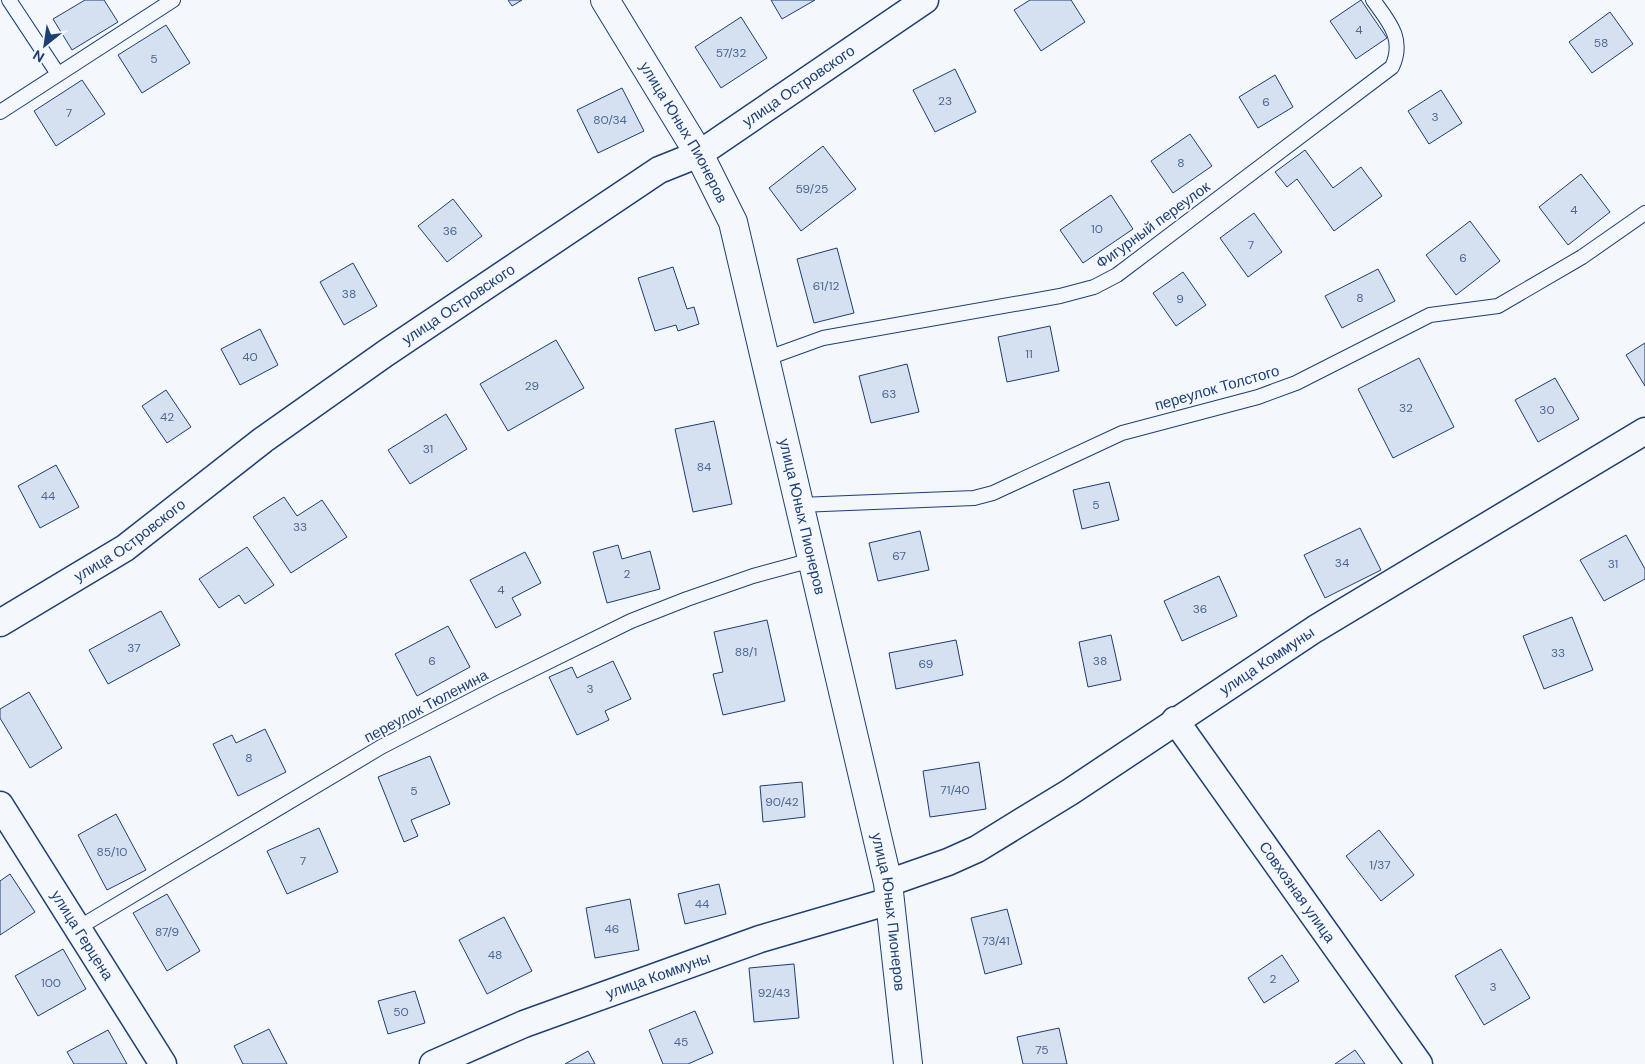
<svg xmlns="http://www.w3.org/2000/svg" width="1645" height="1064" viewBox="0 0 1645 1064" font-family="'DM Sans',sans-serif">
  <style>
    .building { fill: #d5e0f0; stroke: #1d3f73 }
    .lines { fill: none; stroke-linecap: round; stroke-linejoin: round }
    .lane-casing { stroke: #1d3f73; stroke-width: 16 }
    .street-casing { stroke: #1d3f73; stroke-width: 29 }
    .secondary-casing { stroke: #1d3f73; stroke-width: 30 }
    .lane { stroke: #f4f7fb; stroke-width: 14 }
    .street { stroke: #f4f7fb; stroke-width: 26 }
    .secondary { stroke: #f4f7fb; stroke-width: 28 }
    .labels { text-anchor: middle; stroke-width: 4; stroke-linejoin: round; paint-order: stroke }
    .number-label { font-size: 12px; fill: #4b6792 }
    .street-label { font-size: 15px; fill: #1d3f73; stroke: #f4f7fb }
  </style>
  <rect width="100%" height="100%" fill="#f4f7fb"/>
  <g class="building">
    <path d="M 85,0 L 104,0 L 118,22 L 72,50 L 53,19 Z"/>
    <path d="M 508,0 L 522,0 L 512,6 Z"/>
    <path d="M 771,0 L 815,0 L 782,19 Z"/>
    <path d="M 1030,0 L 1071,0 L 1085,22 L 1041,51 L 1014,10 Z"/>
    <path d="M 1361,0 L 1387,38 L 1356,59 L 1330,21 Z"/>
    <path d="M 1610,12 L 1633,44 L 1592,73 L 1569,42 Z"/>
    <path d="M 741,17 L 767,58 L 721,88 L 695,47 Z"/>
    <path d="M 166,25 L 190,63 L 142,93 L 118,55 Z"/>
    <path d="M 955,69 L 976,112 L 935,132 L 913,90 Z"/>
    <path d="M 1275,75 L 1293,107 L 1258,128 L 1239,97 Z"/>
    <path d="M 82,80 L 105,114 L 56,146 L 34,111 Z"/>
    <path d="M 622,88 L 644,131 L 598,153 L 577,110 Z"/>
    <path d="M 1441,90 L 1462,123 L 1429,144 L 1408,111 Z"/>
    <path d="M 1190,134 L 1212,166 L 1173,193 L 1151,161 Z"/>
    <path d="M 823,146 L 856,189 L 801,231 L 769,188 Z"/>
    <path d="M 1305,150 L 1333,188 L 1361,167 L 1382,196 L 1334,231 L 1297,179 L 1287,187 L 1275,172 Z"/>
    <path d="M 1581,174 L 1610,212 L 1568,245 L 1539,207 Z"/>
    <path d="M 1111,195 L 1133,229 L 1083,263 L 1060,230 Z"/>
    <path d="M 453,199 L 482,236 L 447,262 L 418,226 Z"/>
    <path d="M 1254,213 L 1282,252 L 1248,277 L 1220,238 Z"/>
    <path d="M 1470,221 L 1500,261 L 1456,295 L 1426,255 Z"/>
    <path d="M 837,248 L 854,313 L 814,323 L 797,259 Z"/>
    <path d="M 353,263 L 377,306 L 344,325 L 320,282 Z"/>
    <path d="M 673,267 L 687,309 L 694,307 L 699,324 L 678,331 L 676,325 L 655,331 L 638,278 Z"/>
    <path d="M 1378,269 L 1395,301 L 1342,328 L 1325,296 Z"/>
    <path d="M 1183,272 L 1206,305 L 1176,326 L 1153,293 Z"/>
    <path d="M 1050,326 L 1059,371 L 1007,382 L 998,337 Z"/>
    <path d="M 260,329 L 278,365 L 240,385 L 221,349 Z"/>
    <path d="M 556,340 L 584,388 L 508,431 L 480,384 Z"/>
    <path d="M 1645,343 L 1645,386 L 1626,355 Z"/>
    <path d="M 1419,358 L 1454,427 L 1393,458 L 1358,389 Z"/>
    <path d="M 907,364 L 919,412 L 871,423 L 859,376 Z"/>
    <path d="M 1555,378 L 1579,419 L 1538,442 L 1515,400 Z"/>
    <path d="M 166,390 L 191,427 L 167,443 L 142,406 Z"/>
    <path d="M 446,414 L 467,449 L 410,484 L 388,450 Z"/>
    <path d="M 714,421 L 732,504 L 693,512 L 675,429 Z"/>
    <path d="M 56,465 L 79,507 L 40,528 L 18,486 Z"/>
    <path d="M 1109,482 L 1119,520 L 1082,529 L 1073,490 Z"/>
    <path d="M 284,497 L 297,516 L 322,500 L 347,537 L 291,573 L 253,517 Z"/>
    <path d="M 1360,528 L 1381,570 L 1325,598 L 1304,555 Z"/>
    <path d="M 920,531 L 929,570 L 878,581 L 869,543 Z"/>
    <path d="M 1626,535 L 1645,569 L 1645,579 L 1604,601 L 1580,560 Z"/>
    <path d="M 618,545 L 622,559 L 650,551 L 660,589 L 607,603 L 593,552 Z"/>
    <path d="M 247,547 L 274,585 L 245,604 L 239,595 L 219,608 L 199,579 Z"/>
    <path d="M 525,552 L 541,583 L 512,598 L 521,615 L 496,628 L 470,580 Z"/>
    <path d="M 1219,576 L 1237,616 L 1182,641 L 1164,601 Z"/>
    <path d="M 161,611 L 180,645 L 108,684 L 89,650 Z"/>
    <path d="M 1572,617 L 1593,670 L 1544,689 L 1523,636 Z"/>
    <path d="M 767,620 L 785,701 L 723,715 L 713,674 L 723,672 L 714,632 Z"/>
    <path d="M 448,626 L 470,667 L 417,696 L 395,654 Z"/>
    <path d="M 1111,635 L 1121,680 L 1088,687 L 1079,642 Z"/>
    <path d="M 956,640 L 963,675 L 896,689 L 889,653 Z"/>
    <path d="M 613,661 L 631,699 L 605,711 L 609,720 L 577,735 L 549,677 L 572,667 L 577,678 Z"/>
    <path d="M 29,692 L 62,748 L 30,768 L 0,718 L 0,709 Z"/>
    <path d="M 265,729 L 286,772 L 238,796 L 213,744 L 232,735 L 236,743 Z"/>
    <path d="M 430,756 L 450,804 L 411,820 L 418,836 L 404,842 L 378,777 Z"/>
    <path d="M 979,762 L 986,809 L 930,817 L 923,771 Z"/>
    <path d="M 802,782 L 805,817 L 763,822 L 760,786 Z"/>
    <path d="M 116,814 L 146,870 L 107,890 L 78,835 Z"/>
    <path d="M 319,828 L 338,872 L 287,894 L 267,851 Z"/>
    <path d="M 1379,830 L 1414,875 L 1381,901 L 1346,856 Z"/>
    <path d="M 10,874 L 35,912 L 0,935 L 0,881 Z"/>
    <path d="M 719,884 L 726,914 L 685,924 L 678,894 Z"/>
    <path d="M 167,894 L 200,951 L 167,971 L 133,913 Z"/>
    <path d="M 630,899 L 639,950 L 595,958 L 586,908 Z"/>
    <path d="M 1007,909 L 1022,964 L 985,974 L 971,918 Z"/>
    <path d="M 504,917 L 532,971 L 487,994 L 459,940 Z"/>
    <path d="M 63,949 L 86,989 L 38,1016 L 15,976 Z"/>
    <path d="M 1501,949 L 1530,998 L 1484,1025 L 1455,976 Z"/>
    <path d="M 1282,955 L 1299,981 L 1264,1003 L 1248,978 Z"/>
    <path d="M 794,964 L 799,1018 L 754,1022 L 749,968 Z"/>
    <path d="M 415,991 L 425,1023 L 388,1034 L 378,1001 Z"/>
    <path d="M 695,1011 L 713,1053 L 688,1064 L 663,1064 L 649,1030 Z"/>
    <path d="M 1059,1028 L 1067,1064 L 1023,1064 L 1017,1037 Z"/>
    <path d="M 269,1029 L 287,1064 L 243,1064 L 234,1046 Z"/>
    <path d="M 108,1030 L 127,1064 L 74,1064 L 67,1052 Z"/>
    <path d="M 1355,1050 L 1365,1064 L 1335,1064 Z"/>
    <path d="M 588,1051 L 595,1064 L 565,1064 Z"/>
  </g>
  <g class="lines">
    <defs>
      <g id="lane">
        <path d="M 9,0 L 58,74"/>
        <path d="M 0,112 L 173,0"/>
        <path d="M 765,359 L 823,338 L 1060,296 L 1094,287 L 1117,275 L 1392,67 C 1405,39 1389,22 1373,0"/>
        <path d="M 799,505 L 974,498 L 993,493 L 1122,433 L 1258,397 L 1296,383 L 1430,315 L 1498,306 L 1582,257 L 1645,213"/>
        <path d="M 78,928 L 381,747 L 495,688 L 631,621 L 687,599 L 753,576 L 812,560"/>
      </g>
      <g id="street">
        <path id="s1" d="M 0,623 L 125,548 L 263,440 L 386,353 L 659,170 L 699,154 L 925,0"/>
        <path id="s2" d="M 1175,720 L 1419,1064"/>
        <path id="s3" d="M 0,805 L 163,1064"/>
        <path id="s4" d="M 888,883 L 948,862 L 977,849 L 1070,792 L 1315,629 L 1645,431"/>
        <path id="s5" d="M 433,1064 L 524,1024 L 760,939 L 890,901"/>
      </g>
      <g id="secondary">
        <path id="s6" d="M 605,0 L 699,154 L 733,222 L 888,883 L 908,1064"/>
      </g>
    </defs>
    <use href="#lane" class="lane-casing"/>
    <use href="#street" class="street-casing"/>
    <use href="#secondary" class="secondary-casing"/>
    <use href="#lane" class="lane"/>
    <use href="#street" class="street"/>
    <use href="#secondary" class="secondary"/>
  </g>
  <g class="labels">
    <g class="number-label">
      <text x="1359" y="34">4</text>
      <text x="1601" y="47">58</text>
      <text x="731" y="57">57/32</text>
      <text x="154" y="63">5</text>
      <text x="945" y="105">23</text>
      <text x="1266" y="106">6</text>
      <text x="69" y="117">7</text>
      <text x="1435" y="121">3</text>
      <text x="610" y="124">80/34</text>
      <text x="1181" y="167">8</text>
      <text x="812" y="193">59/25</text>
      <text x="1574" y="214">4</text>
      <text x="1097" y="233">10</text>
      <text x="450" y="235">36</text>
      <text x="1251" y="249">7</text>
      <text x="1463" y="262">6</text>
      <text x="826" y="290">61/12</text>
      <text x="349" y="298">38</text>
      <text x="1360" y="302">8</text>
      <text x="1180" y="303">9</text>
      <text x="1029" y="358">11</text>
      <text x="250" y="361">40</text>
      <text x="532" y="390">29</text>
      <text x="889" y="398">63</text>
      <text x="1406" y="412">32</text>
      <text x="1547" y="414">30</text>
      <text x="167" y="421">42</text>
      <text x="428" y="453">31</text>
      <text x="704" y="471">84</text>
      <text x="48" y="500">44</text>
      <text x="1096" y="509">5</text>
      <text x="300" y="531">33</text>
      <text x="899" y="560">67</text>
      <text x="1342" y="567">34</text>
      <text x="1613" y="568">31</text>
      <text x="627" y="578">2</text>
      <text x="501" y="594">4</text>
      <text x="1200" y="613">36</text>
      <text x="134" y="652">37</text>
      <text x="746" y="656">88/1</text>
      <text x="1558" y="657">33</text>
      <text x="432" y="665">6</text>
      <text x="1100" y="665">38</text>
      <text x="926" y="668">69</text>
      <text x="590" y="693">3</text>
      <text x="249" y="762">8</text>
      <text x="955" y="794">71/40</text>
      <text x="414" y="795">5</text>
      <text x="782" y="806">90/42</text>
      <text x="112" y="856">85/10</text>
      <text x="303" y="865">7</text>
      <text x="1380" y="869">1/37</text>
      <text x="702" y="908">44</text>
      <text x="612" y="933">46</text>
      <text x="167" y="936">87/9</text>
      <text x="996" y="945">73/41</text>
      <text x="495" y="959">48</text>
      <text x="1273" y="983">2</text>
      <text x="51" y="987">100</text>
      <text x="1493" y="991">3</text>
      <text x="774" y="997">92/43</text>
      <text x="401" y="1016">50</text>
      <text x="681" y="1046">45</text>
      <text x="1042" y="1054">75</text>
    </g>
    <g class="street-label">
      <text dy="5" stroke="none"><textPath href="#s1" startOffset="964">улица Островского</textPath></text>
      <text dy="5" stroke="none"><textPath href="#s6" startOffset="154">улица Юных Пионеров</textPath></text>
      <text transform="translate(1153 225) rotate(-36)" y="5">Фигурный переулок</text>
      <text dy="5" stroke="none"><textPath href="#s1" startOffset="559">улица Островского</textPath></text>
      <text transform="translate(1217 388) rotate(-16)" y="5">переулок Толстого</text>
      <text dy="5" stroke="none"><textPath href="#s6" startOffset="559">улица Юных Пионеров</textPath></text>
      <text dy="5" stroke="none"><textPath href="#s1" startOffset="154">улица Островского</textPath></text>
      <text dy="5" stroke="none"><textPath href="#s4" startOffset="441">улица Коммуны</textPath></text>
      <text transform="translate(426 706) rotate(-28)" y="5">переулок Тюленина</text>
      <text dy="5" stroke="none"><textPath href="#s2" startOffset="211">Совхозная улица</textPath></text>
      <text dy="5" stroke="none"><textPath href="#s6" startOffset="964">улица Юных Пионеров</textPath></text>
      <text dy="5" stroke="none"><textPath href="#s3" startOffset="154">улица Герцена</textPath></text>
      <text dy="5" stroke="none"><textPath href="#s5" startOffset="242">улица Коммуны</textPath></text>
    </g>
  </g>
  <g transform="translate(45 45) rotate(210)" stroke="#f4f7fb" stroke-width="4" paint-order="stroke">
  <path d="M0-4L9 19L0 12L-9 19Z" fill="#1d3f73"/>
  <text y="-8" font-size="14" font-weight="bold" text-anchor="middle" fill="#1d3f73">N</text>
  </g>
</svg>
